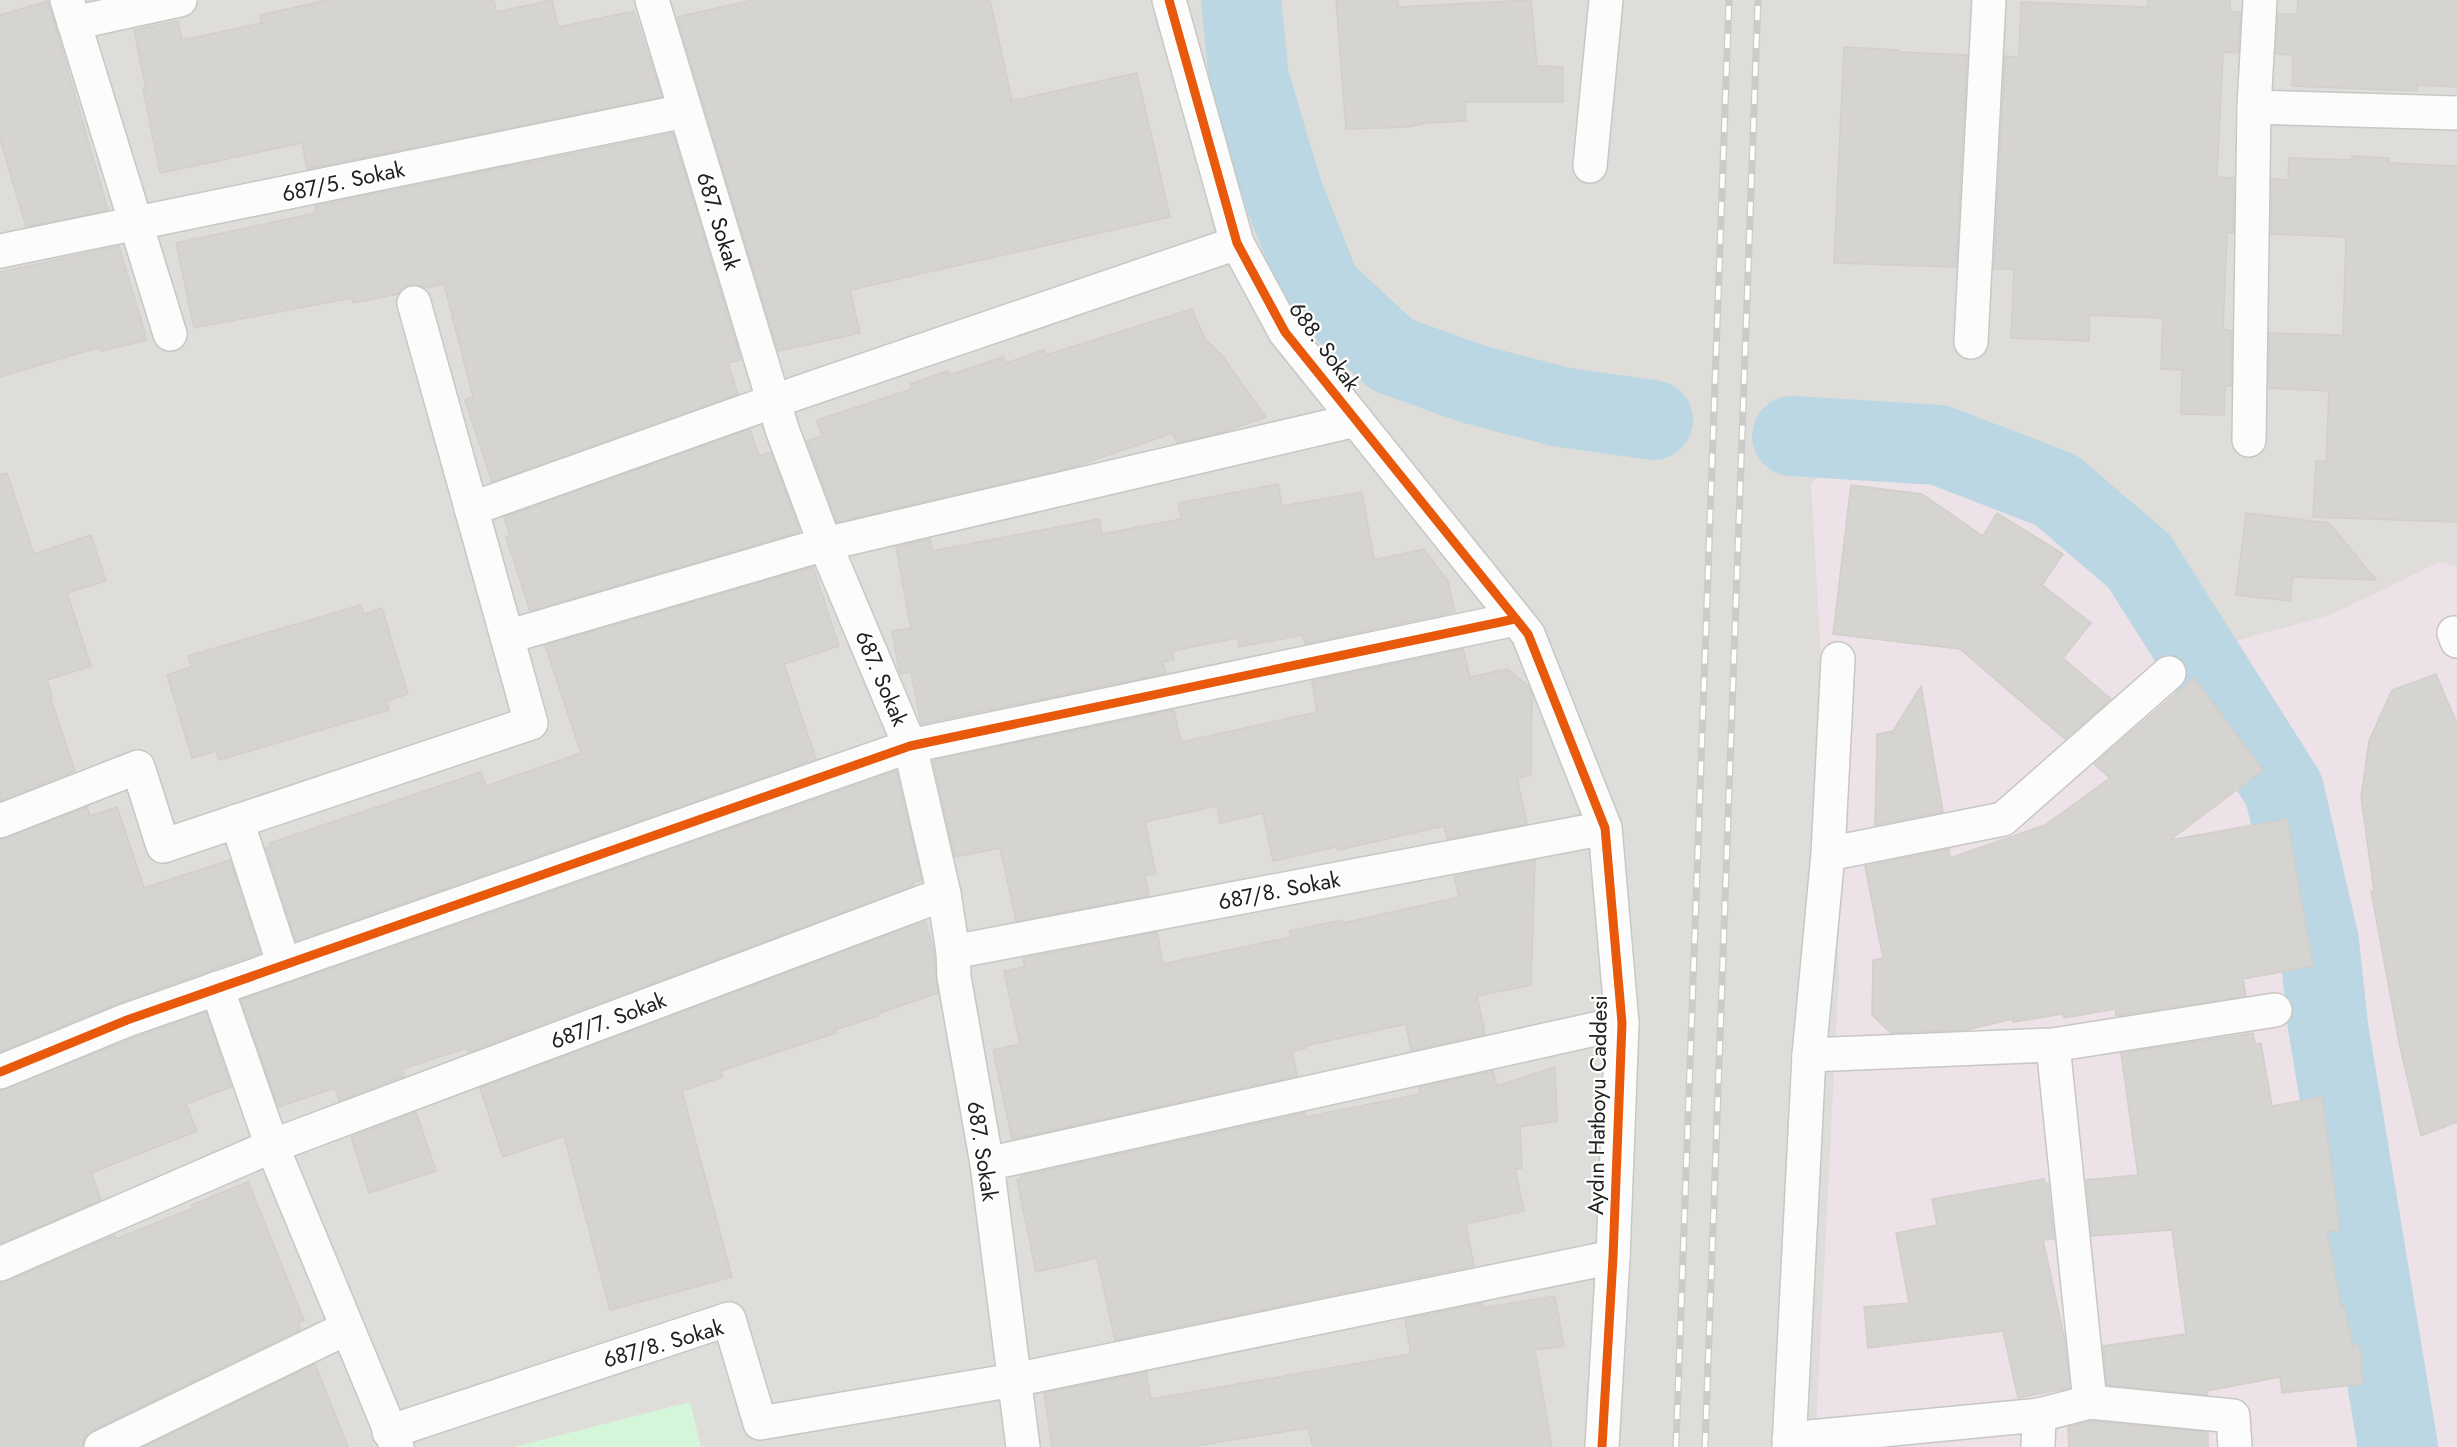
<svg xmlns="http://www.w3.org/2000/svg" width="2457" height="1447" viewBox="0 0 2457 1447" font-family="Jost,sans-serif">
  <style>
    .residential { fill: #deddda }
    .industrial { fill: #ece2e7 }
    .park { fill: #d6f6da }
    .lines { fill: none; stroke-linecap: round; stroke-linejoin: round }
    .river { stroke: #bbd7e3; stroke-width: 80 }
    .building { fill: #d5d4d0; stroke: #d2cfca; stroke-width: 1.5 }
    .minor-casing { stroke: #c7c7c5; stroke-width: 36 }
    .minor { stroke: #fcfcfc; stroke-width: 33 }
    .rail-casing { stroke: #cbcbca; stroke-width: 7 }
    .rail { stroke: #fff; stroke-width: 4.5; stroke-dasharray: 14; stroke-linecap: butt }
    .cycleway-casing { stroke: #fff; stroke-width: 13 }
    .cycleway { stroke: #e8590c; stroke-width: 9 }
    .labels { text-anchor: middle; stroke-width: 4.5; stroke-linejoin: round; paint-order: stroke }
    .street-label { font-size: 22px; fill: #202020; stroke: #fff }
  </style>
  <rect width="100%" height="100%" fill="#eeeee9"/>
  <rect class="residential" x="0" y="0" width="2457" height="1447"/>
  <path class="industrial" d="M 1835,463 L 1978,490 L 2086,538 L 2132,587 L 2178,657 L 2330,615 L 2440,562 L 2457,566 L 2457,1447 L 1815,1447 L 1839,975 L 1811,483 Z"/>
  <path class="park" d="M 690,1402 L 701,1447 L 514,1447 Z"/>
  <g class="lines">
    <g class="river">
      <path d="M 1241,0 L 1249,78 L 1282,190 L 1321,289 L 1392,355 L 1473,384 L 1561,407 L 1653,420"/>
      <path d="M 1792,436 L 1939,445 L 2056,490 L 2139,561 L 2284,790 L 2319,942 L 2328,1026 L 2398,1447"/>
    </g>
  </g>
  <g class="building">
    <path d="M 327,0 L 494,0 L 496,12 L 552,0 L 558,27 L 634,11 L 662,97 L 307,169 L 302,143 L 160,173 L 143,89 L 146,89 L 134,30 L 178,21 L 182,40 L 262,23 L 260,15 Z"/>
    <path d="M 753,0 L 990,0 L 1012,101 L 1137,73 L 1170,217 L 850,290 L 860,333 L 778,351 L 677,17 Z"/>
    <path d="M 1336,0 L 1398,0 L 1398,7 L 1531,0 L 1537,66 L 1563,67 L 1563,102 L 1465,102 L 1466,121 L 1427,123 L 1409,127 L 1346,129 Z"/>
    <path d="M 2148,0 L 2230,0 L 2230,12 L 2241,12 L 2238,53 L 2223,52 L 2217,177 L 2234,178 L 2233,233 L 2227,232 L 2223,329 L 2232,331 L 2231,386 L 2225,386 L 2224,415 L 2181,414 L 2182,370 L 2161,369 L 2163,318 L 2090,315 L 2089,341 L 2011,338 L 2014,269 L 1994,269 L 2005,56 L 2019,57 L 2021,2 L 2147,7 Z"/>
    <path d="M 2298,0 L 2457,0 L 2457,87 L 2417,85 L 2417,91 L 2292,86 L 2293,55 L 2276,54 L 2278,14 L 2297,14 Z"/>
    <path d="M 48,1 L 108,210 L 26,227 L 0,139 L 0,15 Z"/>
    <path d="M 1844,47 L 1899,50 L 1899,52 L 1967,55 L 1956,267 L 1834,263 Z"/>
    <path d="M 673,133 L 741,360 L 728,363 L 738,394 L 492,482 L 465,400 L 473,397 L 444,284 L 424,288 L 418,285 L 410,285 L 398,294 L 353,303 L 352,298 L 194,328 L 176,243 L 316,213 L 315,206 Z"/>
    <path d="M 2352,156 L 2389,158 L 2389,163 L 2457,166 L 2457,522 L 2313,517 L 2316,461 L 2326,461 L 2329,391 L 2269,388 L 2269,333 L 2343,335 L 2346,237 L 2271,234 L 2272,179 L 2288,180 L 2289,158 L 2352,160 Z"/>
    <path d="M 119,246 L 147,340 L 101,351 L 100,347 L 0,377 L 0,272 Z"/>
    <path d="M 1192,309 L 1205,339 L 1223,357 L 1266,417 L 1223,432 L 1177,443 L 1173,433 L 1070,468 L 837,522 L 807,441 L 822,436 L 817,420 L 912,389 L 910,384 L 948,371 L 949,375 L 1003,357 L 1006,363 L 1044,350 L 1046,355 Z"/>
    <path d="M 750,429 L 759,456 L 771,452 L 800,532 L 530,611 L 506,537 L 510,536 L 504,517 Z"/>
    <path d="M 7,473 L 34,554 L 91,535 L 106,581 L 67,593 L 91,666 L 47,680 L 52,697 L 50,697 L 75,771 L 0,801 L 0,474 Z"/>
    <path d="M 1278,484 L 1282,506 L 1362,492 L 1374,560 L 1424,549 L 1448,581 L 1455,612 L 1305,644 L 1303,635 L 1239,647 L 1237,638 L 1172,651 L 1174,660 L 1163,662 L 1166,673 L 921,724 L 911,672 L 900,674 L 892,631 L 911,628 L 896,547 L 930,539 L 933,551 L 1099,519 L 1102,534 L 1181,519 L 1178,503 Z"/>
    <path d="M 1851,485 L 1922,494 L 1983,536 L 1997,513 L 2063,554 L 2042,585 L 2091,623 L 2063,658 L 2111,699 L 2065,739 L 1960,649 L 1833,634 Z"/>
    <path d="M 2246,513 L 2329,523 L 2376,580 L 2293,577 L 2290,601 L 2236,595 Z"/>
    <path d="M 813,567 L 839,646 L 784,664 L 816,759 L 296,941 L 266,848 L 271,847 L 270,843 L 481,772 L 486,786 L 581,753 L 545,645 Z"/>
    <path d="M 361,605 L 364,614 L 382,608 L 408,694 L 386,701 L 389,710 L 219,760 L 216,751 L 192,758 L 167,675 L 191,667 L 188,656 Z"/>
    <path d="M 1463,649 L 1470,677 L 1508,669 L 1528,686 L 1532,694 L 1531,775 L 1517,778 L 1527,824 L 1447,839 L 1444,826 L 1337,850 L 1336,847 L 1273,861 L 1263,813 L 1220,823 L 1217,806 L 1145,822 L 1156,874 L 1145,876 L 1149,896 L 1016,921 L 1000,848 L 955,857 L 933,760 L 1174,710 L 1181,742 L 1317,712 L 1312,681 Z"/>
    <path d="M 2436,674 L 2457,724 L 2457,1122 L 2421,1136 L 2400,1047 L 2371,891 L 2374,891 L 2361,797 L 2369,741 L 2392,690 Z"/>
    <path d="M 2194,678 L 2263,770 L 2170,840 L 2287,819 L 2313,966 L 2243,979 L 2246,996 L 2116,1016 L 2115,1009 L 2064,1018 L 2063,1014 L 2013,1022 L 2013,1019 L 1965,1030 L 1891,1033 L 1872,1015 L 1873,960 L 1883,958 L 1865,866 L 1949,849 L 1950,858 L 2045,825 L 2110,778 L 2094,764 Z"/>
    <path d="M 1921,686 L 1943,812 L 1875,825 L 1877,734 L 1893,731 Z"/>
    <path d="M 896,771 L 922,880 L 912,883 L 913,886 L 468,1052 L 467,1048 L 402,1069 L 404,1076 L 339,1101 L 335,1088 L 278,1107 L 241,1000 Z"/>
    <path d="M 87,807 L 90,816 L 117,807 L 144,888 L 230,860 L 260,953 L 121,1002 L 0,1052 L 0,839 Z"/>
    <path d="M 1535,860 L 1531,985 L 1477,996 L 1485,1034 L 1411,1051 L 1406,1024 L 1305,1046 L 1306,1048 L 1292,1051 L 1297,1076 L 1012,1139 L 993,1050 L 1020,1044 L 1004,971 L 1025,967 L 1023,958 L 1157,932 L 1163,964 L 1291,937 L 1289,931 L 1342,920 L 1343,923 L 1459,897 L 1454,876 Z"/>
    <path d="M 925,921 L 933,947 L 938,993 L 877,1014 L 878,1016 L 835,1030 L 836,1033 L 721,1071 L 723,1077 L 682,1091 L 732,1277 L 610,1310 L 564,1136 L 503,1157 L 480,1088 Z"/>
    <path d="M 206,1012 L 231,1087 L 186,1104 L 197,1131 L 91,1173 L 101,1200 L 0,1244 L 0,1090 L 134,1038 Z"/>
    <path d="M 2253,1033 L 2255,1044 L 2261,1043 L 2272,1106 L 2322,1097 L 2340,1230 L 2327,1231 L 2341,1307 L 2344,1306 L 2353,1346 L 2359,1345 L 2363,1384 L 2282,1393 L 2280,1377 L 2207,1391 L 2207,1395 L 2107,1385 L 2103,1346 L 2186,1334 L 2172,1230 L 2092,1236 L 2086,1180 L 2138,1175 L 2121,1053 Z"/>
    <path d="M 1555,1067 L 1557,1121 L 1520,1127 L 1522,1168 L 1515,1169 L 1524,1211 L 1466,1224 L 1474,1266 L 1115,1340 L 1097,1258 L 1036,1272 L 1017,1180 L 1021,1179 L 1020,1176 L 1305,1113 L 1306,1117 L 1420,1094 L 1419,1087 L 1493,1071 L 1497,1086 Z"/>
    <path d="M 416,1112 L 436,1171 L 369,1193 L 351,1137 Z"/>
    <path d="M 2044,1179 L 2044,1183 L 2048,1183 L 2054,1239 L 2043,1240 L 2064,1336 L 2070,1388 L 2018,1398 L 2003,1331 L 1868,1348 L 1864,1307 L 1909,1303 L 1896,1233 L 1937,1225 L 1932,1199 Z"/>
    <path d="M 248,1182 L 304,1320 L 298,1322 L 301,1329 L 93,1430 L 85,1437 L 82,1447 L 0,1447 L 0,1282 L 7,1281 L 115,1235 L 116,1239 L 193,1208 L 191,1205 Z"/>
    <path d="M 1555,1296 L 1564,1346 L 1535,1350 L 1552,1447 L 1313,1447 L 1308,1428 L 1189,1447 L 1052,1447 L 1044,1393 L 1146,1372 L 1151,1399 L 1411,1354 L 1405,1319 L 1482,1303 L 1483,1308 Z"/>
    <path d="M 315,1364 L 348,1447 L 144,1447 Z"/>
    <path d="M 2091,1421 L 2208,1432 L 2208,1447 L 2069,1447 L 2068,1427 Z"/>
  </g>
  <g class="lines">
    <defs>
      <g id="minor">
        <path d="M 67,0 L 170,334"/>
        <path d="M 652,0 L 782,429 L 825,544 L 910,746 L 944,894 L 953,952 L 954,977 L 987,1164 L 1023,1447"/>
        <path d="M 1169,0 L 1237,243 L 1285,332 L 1528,634 L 1605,828 L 1622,1023 L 1613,1257 L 1602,1447"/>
        <path d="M 74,23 L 180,0"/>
        <path d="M 2254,107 L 2457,113"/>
        <path d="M 1590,166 L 1606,0"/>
        <path d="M 0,251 L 685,111"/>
        <path d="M 1971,342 L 1989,0"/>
        <path d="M 2249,440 L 2254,107 L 2260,0"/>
        <path d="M 471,509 L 774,401 L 1237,243"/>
        <path d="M 2454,633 L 2457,641"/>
        <path d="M 507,637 L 825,544 L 1356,420"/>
        <path d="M 0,821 L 138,767 L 163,846 L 531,723 L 414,303"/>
        <path d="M 237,821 L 284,965"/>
        <path d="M 1828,854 L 2003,819 L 2169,673"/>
        <path d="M 953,952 L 1605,828"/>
        <path d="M 217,988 L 272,1146 L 397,1447"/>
        <path d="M 2053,1045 L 2090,1402"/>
        <path d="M 1809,1055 L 2053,1045 L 2275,1010"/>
        <path d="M 0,1072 L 127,1020 L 910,746 L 1515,619"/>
        <path d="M 987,1164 L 1622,1023"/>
        <path d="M 0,1264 L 272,1146 L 944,894"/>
        <path d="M 389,1432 L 729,1319 L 760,1423 L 1014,1380 L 1613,1257"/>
        <path d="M 1789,1439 L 2039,1415 L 2090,1402 L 2233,1416 L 2235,1447"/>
        <path d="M 101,1447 L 347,1328"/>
        <path d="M 1789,1447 L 1809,1055 L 1828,854 L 1838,659"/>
        <path d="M 2038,1447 L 2039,1415"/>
      </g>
    </defs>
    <use href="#minor" class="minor-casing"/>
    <use href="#minor" class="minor"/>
    <defs>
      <g id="rail">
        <path d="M 1676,1447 L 1729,0"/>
        <path d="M 1705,1447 L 1758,0"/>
      </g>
    </defs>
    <use href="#rail" class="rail-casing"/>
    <use href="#rail" class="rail"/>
    <defs>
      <g id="cycleway">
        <path d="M 1169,0 L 1237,243 L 1285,332 L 1528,634 L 1605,828 L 1622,1023 L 1613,1257 L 1602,1447"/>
        <path d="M 0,1072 L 127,1020 L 910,746 L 1515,619"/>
      </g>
    </defs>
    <use href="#cycleway" class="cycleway-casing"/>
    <use href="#cycleway" class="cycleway"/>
  </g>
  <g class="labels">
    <g class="street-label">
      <text transform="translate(343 181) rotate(-12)" y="8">687/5. Sokak</text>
      <text transform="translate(719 221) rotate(73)" y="8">687. Sokak</text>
      <text transform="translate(1325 346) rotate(54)" y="8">688. Sokak</text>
      <text transform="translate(882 678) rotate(67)" y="8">687. Sokak</text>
      <text transform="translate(1279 890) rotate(-11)" y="8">687/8. Sokak</text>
      <text transform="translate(608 1020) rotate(-21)" y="8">687/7. Sokak</text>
      <text transform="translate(1597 1105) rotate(-89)" y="8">Aydın Hatboyu Caddesi</text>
      <text transform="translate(983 1151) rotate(81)" y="8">687. Sokak</text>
      <text transform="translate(663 1343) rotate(-16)" y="8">687/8. Sokak</text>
    </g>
  </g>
</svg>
